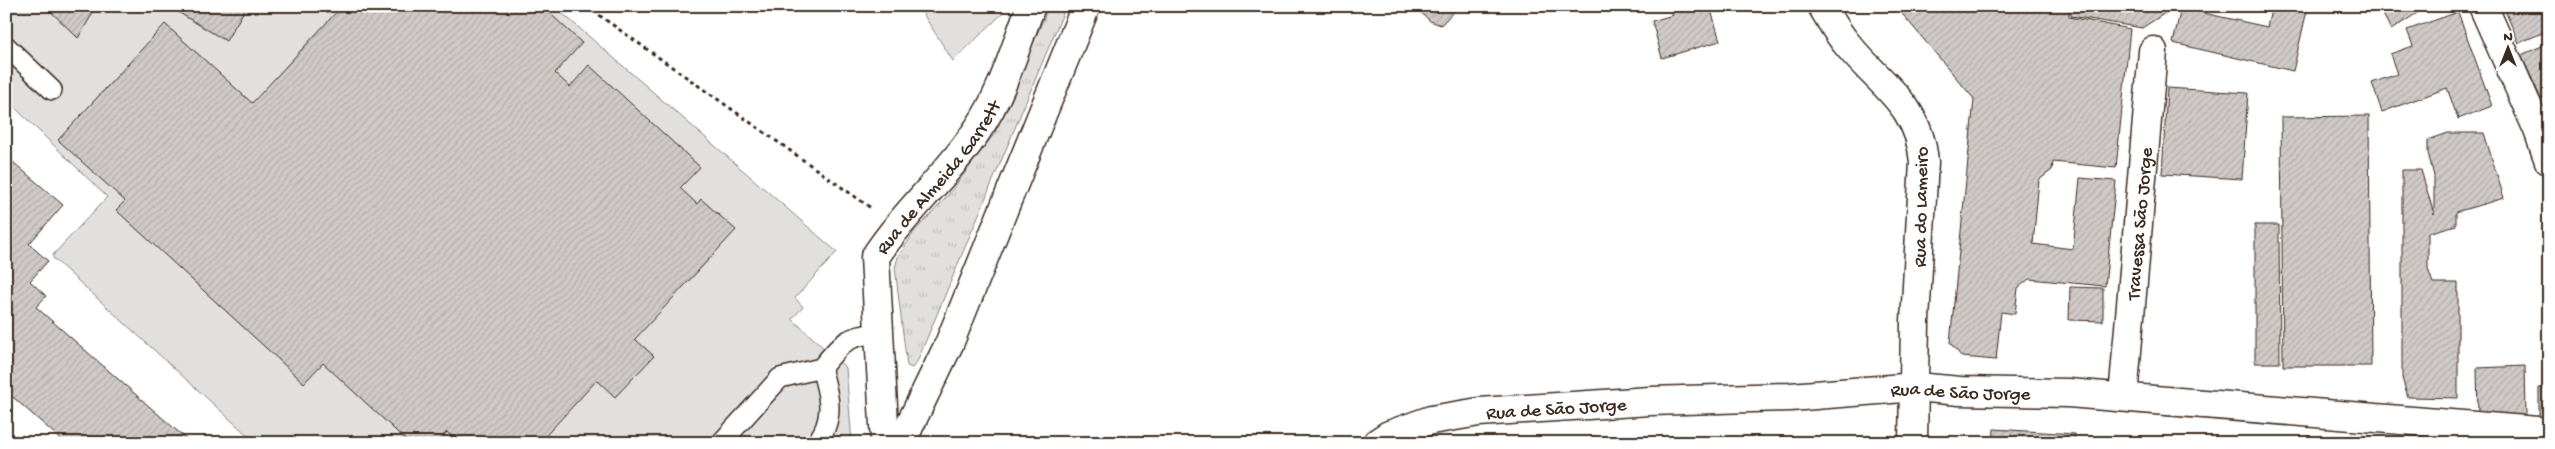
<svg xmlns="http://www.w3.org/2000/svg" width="2555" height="449" viewBox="0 0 2555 449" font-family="'Gochi Hand',sans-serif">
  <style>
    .grass { fill: url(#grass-tufts); stroke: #8e857e }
    .park { fill: #e2e0de; stroke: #8e857e }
    .building { fill: url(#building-hatch); stroke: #3b2a1e }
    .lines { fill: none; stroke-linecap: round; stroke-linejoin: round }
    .service-casing { stroke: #3b2a1e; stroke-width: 22 }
    .minor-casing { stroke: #3b2a1e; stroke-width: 31 }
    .path { stroke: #3b2a1e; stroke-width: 3; stroke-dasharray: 4 4; stroke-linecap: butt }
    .service { stroke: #fff; stroke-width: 19 }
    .minor { stroke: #fff; stroke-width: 28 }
    .labels { text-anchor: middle; stroke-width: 4; stroke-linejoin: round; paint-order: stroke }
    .street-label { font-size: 19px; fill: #3b2a1e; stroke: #fff }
  </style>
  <defs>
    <pattern id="grass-tufts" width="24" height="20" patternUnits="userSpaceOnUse" patternTransform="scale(1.25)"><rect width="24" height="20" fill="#e2e0de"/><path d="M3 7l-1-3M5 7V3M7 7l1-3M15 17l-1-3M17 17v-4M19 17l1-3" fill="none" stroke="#c3c0be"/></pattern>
    <pattern id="building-hatch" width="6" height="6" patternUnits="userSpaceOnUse" patternTransform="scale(1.25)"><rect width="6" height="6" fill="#cfcac7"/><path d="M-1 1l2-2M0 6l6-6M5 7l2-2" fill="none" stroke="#b3aeaa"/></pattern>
  </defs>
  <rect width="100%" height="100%" fill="#fff"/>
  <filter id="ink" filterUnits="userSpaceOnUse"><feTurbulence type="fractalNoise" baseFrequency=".02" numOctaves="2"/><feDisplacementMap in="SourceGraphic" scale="10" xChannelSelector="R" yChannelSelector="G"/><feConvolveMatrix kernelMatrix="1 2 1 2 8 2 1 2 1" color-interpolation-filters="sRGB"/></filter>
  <g filter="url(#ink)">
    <path class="grass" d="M 1049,6 L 1066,6 L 917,362 L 912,368 L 907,366 L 895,268 L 898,257 L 914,232 L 945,199 L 995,133 Z"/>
    <g class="park">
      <path d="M 6,6 L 554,6 L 837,252 L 795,298 L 803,307 L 792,319 L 846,368 L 852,443 L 256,443 L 53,258 L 53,255 L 107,197 L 6,99 Z"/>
      <path d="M 918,6 L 1000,6 L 1002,14 L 953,61 Z"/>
    </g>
    <g class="building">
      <path d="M 45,6 L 97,6 L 78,38 Z"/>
      <path d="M 168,6 L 247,6 L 226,41 Z"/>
      <path d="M 342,6 L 542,6 L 582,43 L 555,73 L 570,87 L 589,65 L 700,167 L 680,188 L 697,204 L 701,199 L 736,230 L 635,339 L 654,356 L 615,397 L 597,380 L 539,443 L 458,443 L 447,432 L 437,443 L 409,443 L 323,363 L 304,383 L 116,210 L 125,201 L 58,140 L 165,24 L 252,103 Z"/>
      <path d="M 1414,6 L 1459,6 L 1441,25 L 1430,21 Z"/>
      <path d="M 1670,6 L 1710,6 L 1720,41 L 1662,58 L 1652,21 L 1673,15 Z"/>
      <path d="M 1901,6 L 2069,6 L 2069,17 L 2130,29 L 2116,168 L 2053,162 L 2052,170 L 2039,180 L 2033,244 L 2073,249 L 2080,178 L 2116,181 L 2105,286 L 2029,279 L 2018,288 L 2015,314 L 2001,312 L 1996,360 L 1962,357 L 1950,343 L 1974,99 L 1898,9 Z"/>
      <path d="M 2071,6 L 2176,6 L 2142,28 L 2071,16 Z"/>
      <path d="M 2272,6 L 2308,6 L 2293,71 L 2173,43 L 2181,8 L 2267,27 Z"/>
      <path d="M 2379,6 L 2428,6 L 2391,30 Z"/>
      <path d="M 2503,6 L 2545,6 L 2549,14 L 2549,30 L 2519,43 Z"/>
      <path d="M 2458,12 L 2492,106 L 2458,119 L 2447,88 L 2382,112 L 2372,83 L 2397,74 L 2390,54 L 2413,46 L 2407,30 Z"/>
      <path d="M 2549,43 L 2549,95 L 2541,99 L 2521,55 Z"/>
      <path d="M 2167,88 L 2248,93 L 2242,179 L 2162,174 Z"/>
      <path d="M 2369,116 L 2371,366 L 2283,366 L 2281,117 Z"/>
      <path d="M 2448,133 L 2484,133 L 2504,198 L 2456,212 L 2456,225 L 2428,233 L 2428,269 L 2433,283 L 2458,283 L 2458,398 L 2408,397 L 2402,378 L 2402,170 L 2421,170 L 2434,214 L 2434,176 L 2428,153 L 2428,140 Z"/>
      <path d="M 6,156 L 63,205 L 29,244 L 48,261 L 30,281 L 46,296 L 36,307 L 191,443 L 65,443 L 6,391 Z"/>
      <path d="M 2255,225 L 2279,225 L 2280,363 L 2255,363 Z"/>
      <path d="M 2070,287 L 2103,288 L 2103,321 L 2069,320 Z"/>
      <path d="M 2525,366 L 2526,415 L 2478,416 L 2477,368 Z"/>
      <path d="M 2539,388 L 2549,388 L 2549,422 L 2539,423 Z"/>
      <path d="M 2427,425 L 2464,426 L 2464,443 L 2426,443 Z"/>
      <path d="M 1994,429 L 2075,434 L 2074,443 L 1993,443 Z"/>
    </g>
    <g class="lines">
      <defs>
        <g id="service">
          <path d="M 6,46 L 52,90"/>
          <path d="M 821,368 C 842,343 845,336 879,333"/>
          <path d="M 721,443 L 780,378 L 821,368 C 829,395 836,419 816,443"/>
        </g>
        <g id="minor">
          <path d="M 1822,6 C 1829,17 1835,29 1843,39 C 1876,83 1919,101 1924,162 L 1915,321 L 1913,443"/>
          <path d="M 2483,6 L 2538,130 L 2549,161"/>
          <path id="s1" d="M 2123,397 L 2153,51"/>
          <path id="s2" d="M 885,443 L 875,257 C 905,211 948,175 978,129 C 1003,93 1015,47 1031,6"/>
          <path d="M 901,443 L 949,344 L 1086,6"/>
          <path id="s3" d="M 1377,443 L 1389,435 L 1431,420 L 1479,412 L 1650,401 L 1790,397 L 1916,387 L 1960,391 L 2068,393 L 2549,432"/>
        </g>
      </defs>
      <use href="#service" class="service-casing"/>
      <use href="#minor" class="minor-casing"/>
      <path class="path" d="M 586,6 L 871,208"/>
      <use href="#service" class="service"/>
      <use href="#minor" class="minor"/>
    </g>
  </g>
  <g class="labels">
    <g class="street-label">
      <text dy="7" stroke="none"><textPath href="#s2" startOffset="288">Rua de Almeida Garrett</textPath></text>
      <text transform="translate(1919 207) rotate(-89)" y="7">Rua do Lameiro</text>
      <text dy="7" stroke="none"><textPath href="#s1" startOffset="174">Travessa São Jorge</textPath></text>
      <text dy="7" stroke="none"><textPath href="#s3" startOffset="590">Rua de São Jorge</textPath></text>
      <text dy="7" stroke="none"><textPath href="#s3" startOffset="185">Rua de São Jorge</textPath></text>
    </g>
  </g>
  <rect width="2555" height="449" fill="none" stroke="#fff" stroke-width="25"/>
  <rect x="12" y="12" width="2530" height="424" fill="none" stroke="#3b2a1e" stroke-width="2" filter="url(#ink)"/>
  <g transform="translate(2508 48)" stroke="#ffffff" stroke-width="4" paint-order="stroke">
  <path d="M0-4L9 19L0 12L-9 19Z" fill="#3b2a1e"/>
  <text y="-8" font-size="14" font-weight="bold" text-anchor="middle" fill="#3b2a1e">N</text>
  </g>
</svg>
